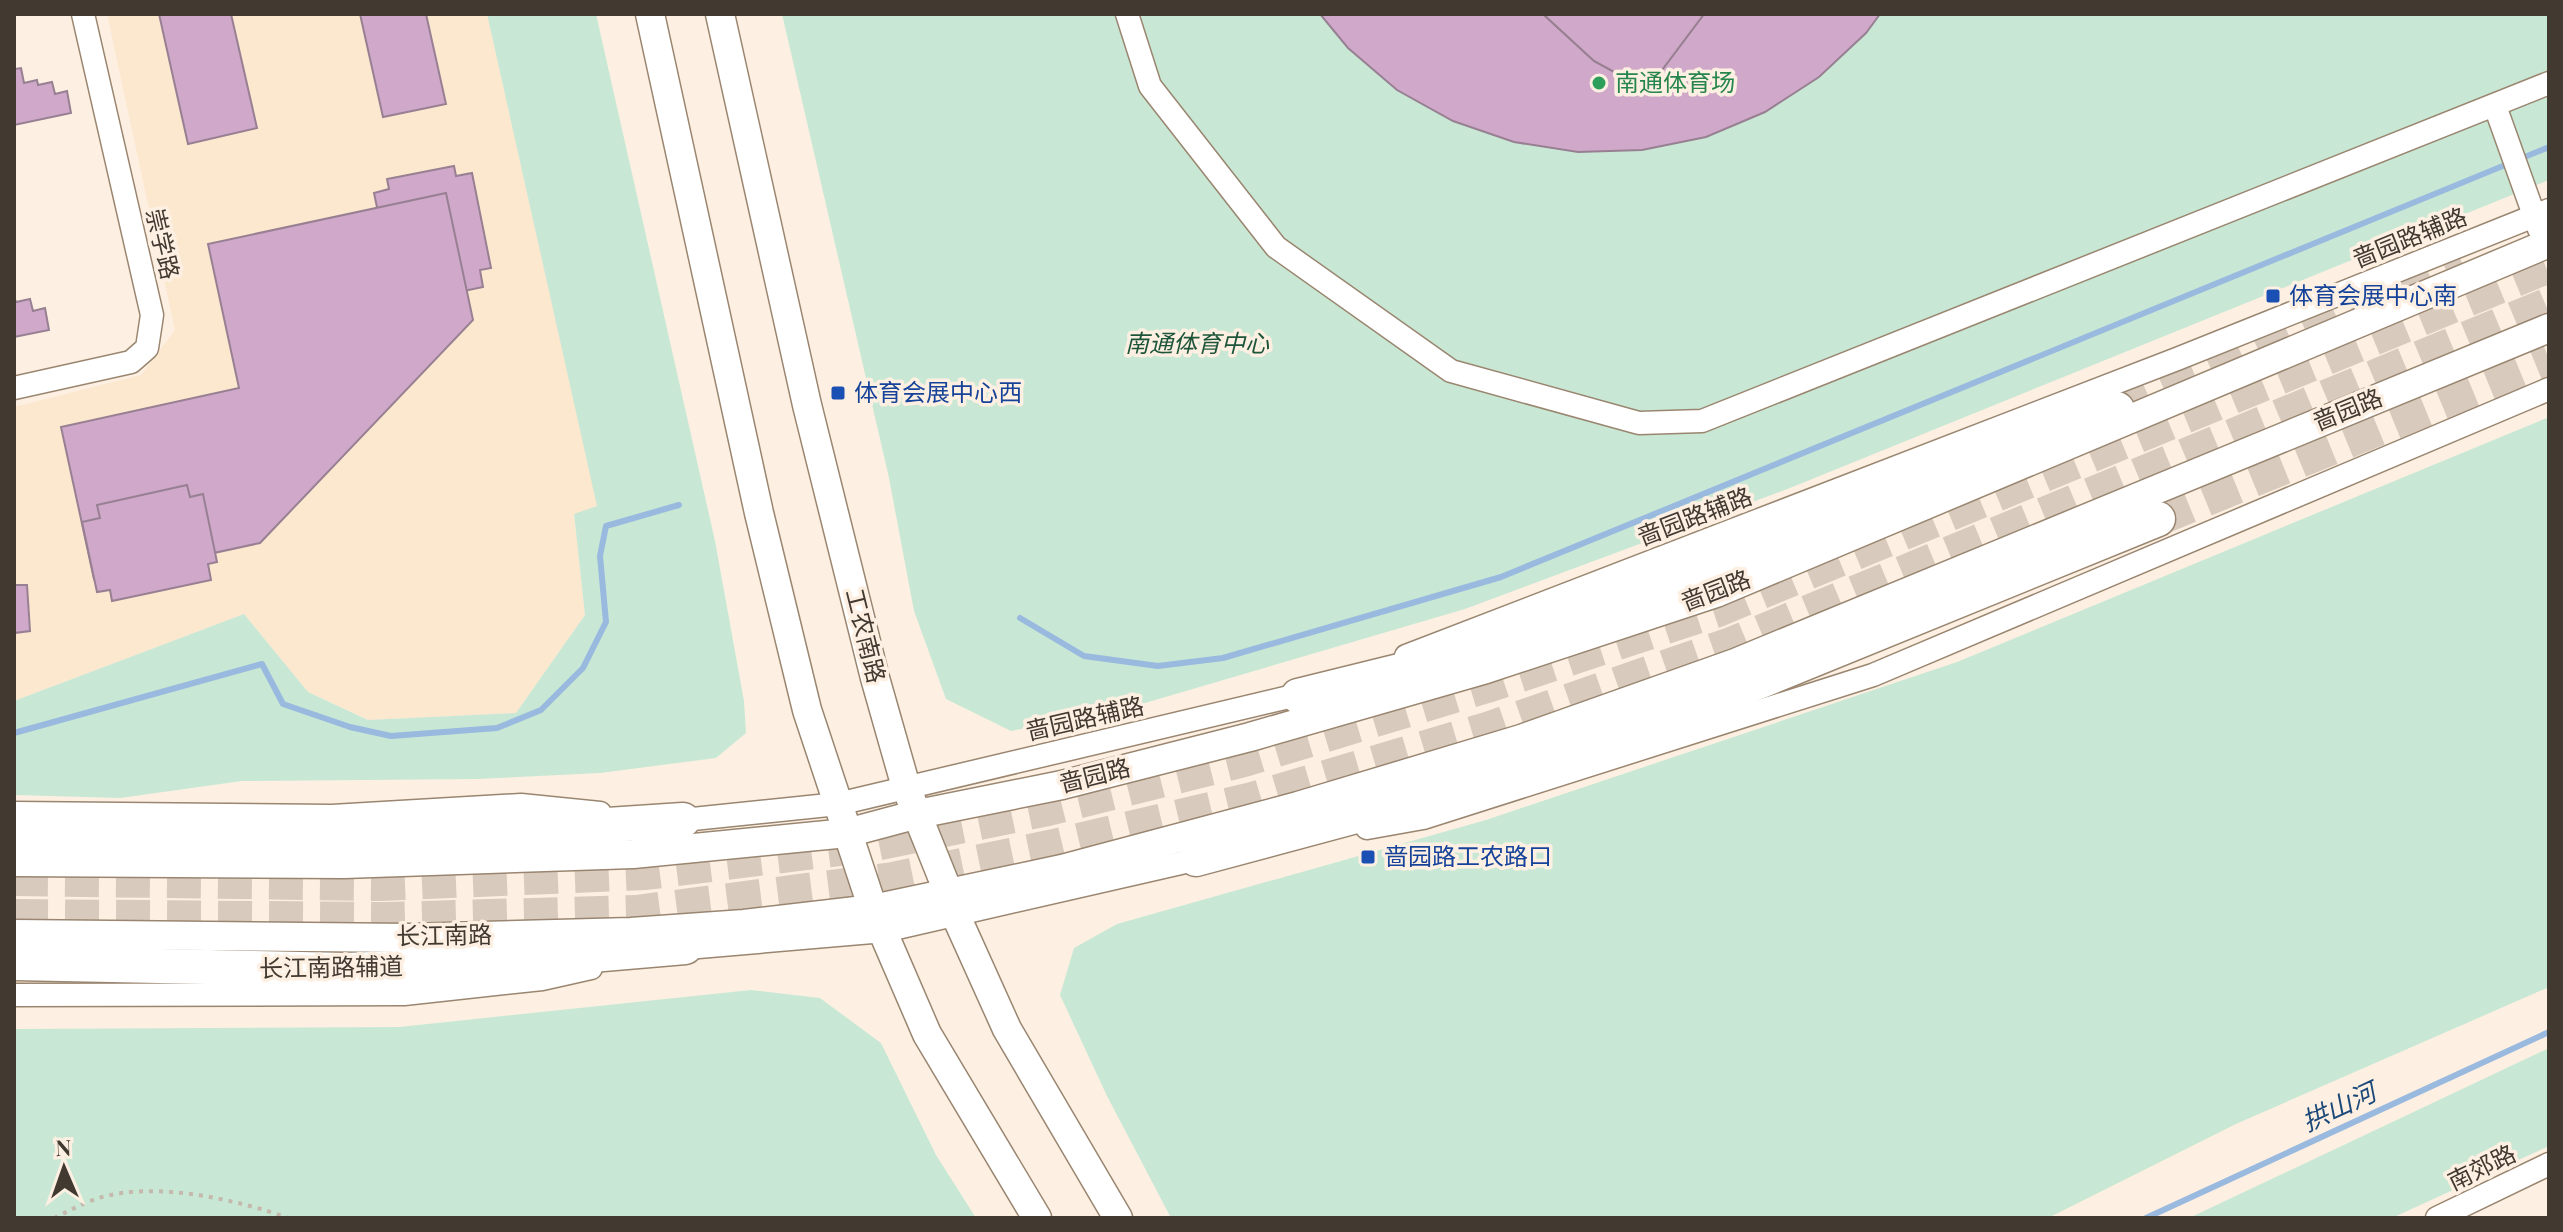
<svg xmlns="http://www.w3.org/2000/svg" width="2563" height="1232" viewBox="0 0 2563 1232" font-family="'Playfair Display','Noto Sans SC',serif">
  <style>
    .built { fill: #fce7cf }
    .green { fill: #c8e8d5 }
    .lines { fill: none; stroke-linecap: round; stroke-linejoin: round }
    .stream { stroke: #99b9df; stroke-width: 6 }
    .building { fill: #d0a8c9; stroke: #988093; stroke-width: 2 }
    .highway-tunnel { stroke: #d8cbbe; stroke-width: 34; stroke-dasharray: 34 17; stroke-linecap: butt }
    .minor-casing { stroke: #9a8670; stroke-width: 25 }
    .major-casing { stroke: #9a8670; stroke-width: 31 }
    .highway-casing { stroke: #9a8670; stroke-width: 37 }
    .path { stroke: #c4b9ac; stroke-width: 4; stroke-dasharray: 4 6; stroke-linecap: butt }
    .minor { stroke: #fff; stroke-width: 22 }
    .major { stroke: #fff; stroke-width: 28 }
    .highway { stroke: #fff; stroke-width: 34 }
    .leisure-dot { fill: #2e9e5b; stroke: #fdf0e2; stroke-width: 3 }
    .transit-dot { fill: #1a4fb4; stroke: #fdf0e2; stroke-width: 3 }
    .labels { text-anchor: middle; stroke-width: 7; stroke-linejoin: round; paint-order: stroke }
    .leisure-label { font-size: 24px; fill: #27864d; stroke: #fdf0e2; text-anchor: start }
    .street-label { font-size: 24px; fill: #423930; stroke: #fdf0e2 }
    .transit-label { font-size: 24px; fill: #164399; stroke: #fdf0e2; text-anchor: start }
    .park-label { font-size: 24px; font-style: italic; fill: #1c553a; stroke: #fdf0e2 }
    .water-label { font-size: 26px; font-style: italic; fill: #1b4878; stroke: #fdf0e2 }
  </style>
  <rect width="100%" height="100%" fill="#fdf0e2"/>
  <path class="built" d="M 107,14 L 487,14 L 598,507 L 574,515 L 585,615 L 516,713 L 369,720 L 308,692 L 244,614 L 14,701 L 14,407 L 141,375 L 175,330 Z"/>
  <g class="green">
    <path d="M 487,14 L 596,14 L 715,541 L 744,701 L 746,733 L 716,758 L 600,773 L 477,779 L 242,781 L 120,798 L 14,795 L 14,701 L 244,614 L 308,692 L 368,720 L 516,713 L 585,615 L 574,514 L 597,506 Z"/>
    <path d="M 782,14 L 2549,14 L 2549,180 L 1790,488 L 1465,609 L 1128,708 L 1011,731 L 946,699 L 914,611 L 889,478 Z"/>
    <path d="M 2549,417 L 2549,987 L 2236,1124 L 2048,1218 L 1171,1218 L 1107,1096 L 1060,995 L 1074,948 L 1117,924 L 1486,820 L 1957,662 Z"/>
    <path d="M 751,990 L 820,998 L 881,1043 L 936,1155 L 976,1218 L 14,1218 L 14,1029 L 399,1027 Z"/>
    <path d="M 2549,1048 L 2549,1146 L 2392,1218 L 2189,1218 Z"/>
  </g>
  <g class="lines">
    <g class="stream">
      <path d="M 1020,618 L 1084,656 L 1158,666 L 1223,658 L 1501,577 L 2549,147"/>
      <path d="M 14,733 L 262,664 L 283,704 L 350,727 L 391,736 L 497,728 L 541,710 L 583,668 L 606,622 L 600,556 L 606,526 L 679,505"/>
      <path d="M 2146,1218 L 2549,1032"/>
    </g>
  </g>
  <g class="building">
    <path d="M 159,14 L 231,14 L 257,128 L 188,144 Z"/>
    <path d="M 360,14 L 426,14 L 446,104 L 383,117 Z"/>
    <path d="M 1320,14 L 1543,14 L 1594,61 L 1647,90 L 1704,14 L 1880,14 L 1866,33 L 1819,77 L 1765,112 L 1706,137 L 1642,150 L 1578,152 L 1514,142 L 1453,121 L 1397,90 L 1348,48 Z"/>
    <path d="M 1543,14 L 1704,14 L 1647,90 L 1594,61 Z"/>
    <path d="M 21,68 L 24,83 L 37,80 L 38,85 L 52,82 L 55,94 L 67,91 L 71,113 L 14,125 L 14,69 Z"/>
    <path d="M 454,166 L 456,176 L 472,173 L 491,268 L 480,270 L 483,287 L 411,302 L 408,286 L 394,289 L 374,193 L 389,189 L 387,179 Z"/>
    <path d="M 446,193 L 473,320 L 260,543 L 94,579 L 61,427 L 239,388 L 208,244 Z"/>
    <path d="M 14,297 L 16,302 L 30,299 L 33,311 L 45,308 L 49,330 L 14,337 Z"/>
    <path d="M 187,485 L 190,497 L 203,494 L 217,562 L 208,564 L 211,580 L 112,601 L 110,590 L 97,592 L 82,522 L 100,518 L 97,505 Z"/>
    <path d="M 14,585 L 27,585 L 30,631 L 14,633 Z"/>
  </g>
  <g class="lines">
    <g class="highway-tunnel">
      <path d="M 2117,409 L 2459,256"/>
      <path d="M 2158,519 L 2549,359"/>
      <path d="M 14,879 L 380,884 L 646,873 L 871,845 L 1048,809 L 1244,760 L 1487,686 L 1718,610 L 2549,266"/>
      <path d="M 14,916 L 385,919 L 636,912 L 893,879 L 1054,846 L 1252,799 L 1490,728 L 1731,644 L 2549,304"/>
    </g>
    <defs>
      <g id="minor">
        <path d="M 1127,14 L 1150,86 L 1276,247 L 1451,371 L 1639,423 L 1702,421 L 2549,83"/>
        <path d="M 2495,106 L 2539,229"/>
        <path d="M 14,388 L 131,362 L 147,348 L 152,315 L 83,14"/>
        <path d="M 1406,656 L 2177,359 L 2549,210"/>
        <path d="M 14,813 L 332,816 L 521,805 L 600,813"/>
        <path d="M 670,819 L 683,820 L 838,804 L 1310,692"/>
        <path d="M 1367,828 L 1423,818 L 1873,675 L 2549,389"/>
        <path d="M 675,949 L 884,931 L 1207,857"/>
        <path d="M 14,995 L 404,994 L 542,979 L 591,968"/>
        <path d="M 2437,1218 L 2549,1164"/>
      </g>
      <g id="major">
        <path d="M 650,14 L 759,513 L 807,710 L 873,909 L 927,1034 L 1037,1218"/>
        <path d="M 720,14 L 807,405 L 875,678 L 906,787 L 949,894 L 956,916 L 1007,1029 L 1118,1218"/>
        <path d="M 14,862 L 344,864 L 633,854 L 847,833 L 918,814 L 1062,785 L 1250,737 L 1486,669 L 1716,593 L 2549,243"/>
        <path d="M 14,934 L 410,938 L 631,932 L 744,924 L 873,909 L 1062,869 L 1298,806 L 1521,739 L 1735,663 L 2549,328"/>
      </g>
      <g id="highway">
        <path d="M 1298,696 L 1448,659 L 1703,571 L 2117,409"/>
        <path d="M 14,835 L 366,841 L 683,820"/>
        <path d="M 1196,859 L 1475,784 L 1692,709 L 2158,519"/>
        <path d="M 14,963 L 346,970 L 476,965 L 685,947"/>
      </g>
    </defs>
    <use href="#minor" class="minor-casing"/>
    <use href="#major" class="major-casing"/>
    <use href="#highway" class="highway-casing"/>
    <path class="path" d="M 54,1218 C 69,1211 83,1203 99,1198 C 153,1181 236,1199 288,1218"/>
    <use href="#minor" class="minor"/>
    <use href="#major" class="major"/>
    <use href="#highway" class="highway"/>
  </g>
  <circle class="leisure-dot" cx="1599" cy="83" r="8"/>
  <g class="transit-dot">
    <rect x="2265" y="288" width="16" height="16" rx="4"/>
    <rect x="830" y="385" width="16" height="16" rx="4"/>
    <rect x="1360" y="849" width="16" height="16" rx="4"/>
  </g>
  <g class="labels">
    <g class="leisure-label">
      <text x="1615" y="91">南通体育场</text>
    </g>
    <g class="street-label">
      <text transform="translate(2410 238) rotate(-22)" y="8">啬园路辅路</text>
      <text transform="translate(162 244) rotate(77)" y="8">崇学路</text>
      <text transform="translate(2348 410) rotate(-22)" y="8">啬园路</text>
      <text transform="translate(1695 517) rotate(-21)" y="8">啬园路辅路</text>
      <text transform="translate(1716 591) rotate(-21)" y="8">啬园路</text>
      <text transform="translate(865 636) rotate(76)" y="8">工农南路</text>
      <text transform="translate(1085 719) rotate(-13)" y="8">啬园路辅路</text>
      <text transform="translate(1095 776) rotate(-14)" y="8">啬园路</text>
      <text transform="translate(444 936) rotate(-1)" y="8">长江南路</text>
      <text transform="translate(331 968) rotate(-1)" y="8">长江南路辅道</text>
      <text transform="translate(2482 1168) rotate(-26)" y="8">南郊路</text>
    </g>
    <g class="transit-label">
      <text x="2289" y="304">体育会展中心南</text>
      <text x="854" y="401">体育会展中心西</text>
      <text x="1384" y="865">啬园路工农路口</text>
    </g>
    <g class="park-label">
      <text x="1197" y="352">南通体育中心</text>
    </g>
    <g class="water-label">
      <text transform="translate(2339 1107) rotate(-25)" y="9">拱山河</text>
    </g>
  </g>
  <rect width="2563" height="1232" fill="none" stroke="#423930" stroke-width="32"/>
  <g transform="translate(64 1168) rotate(358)" stroke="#fdf0e2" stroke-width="6" paint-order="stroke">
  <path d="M0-6L14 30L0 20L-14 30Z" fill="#423930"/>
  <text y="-12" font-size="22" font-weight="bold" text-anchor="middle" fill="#423930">N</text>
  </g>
</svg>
